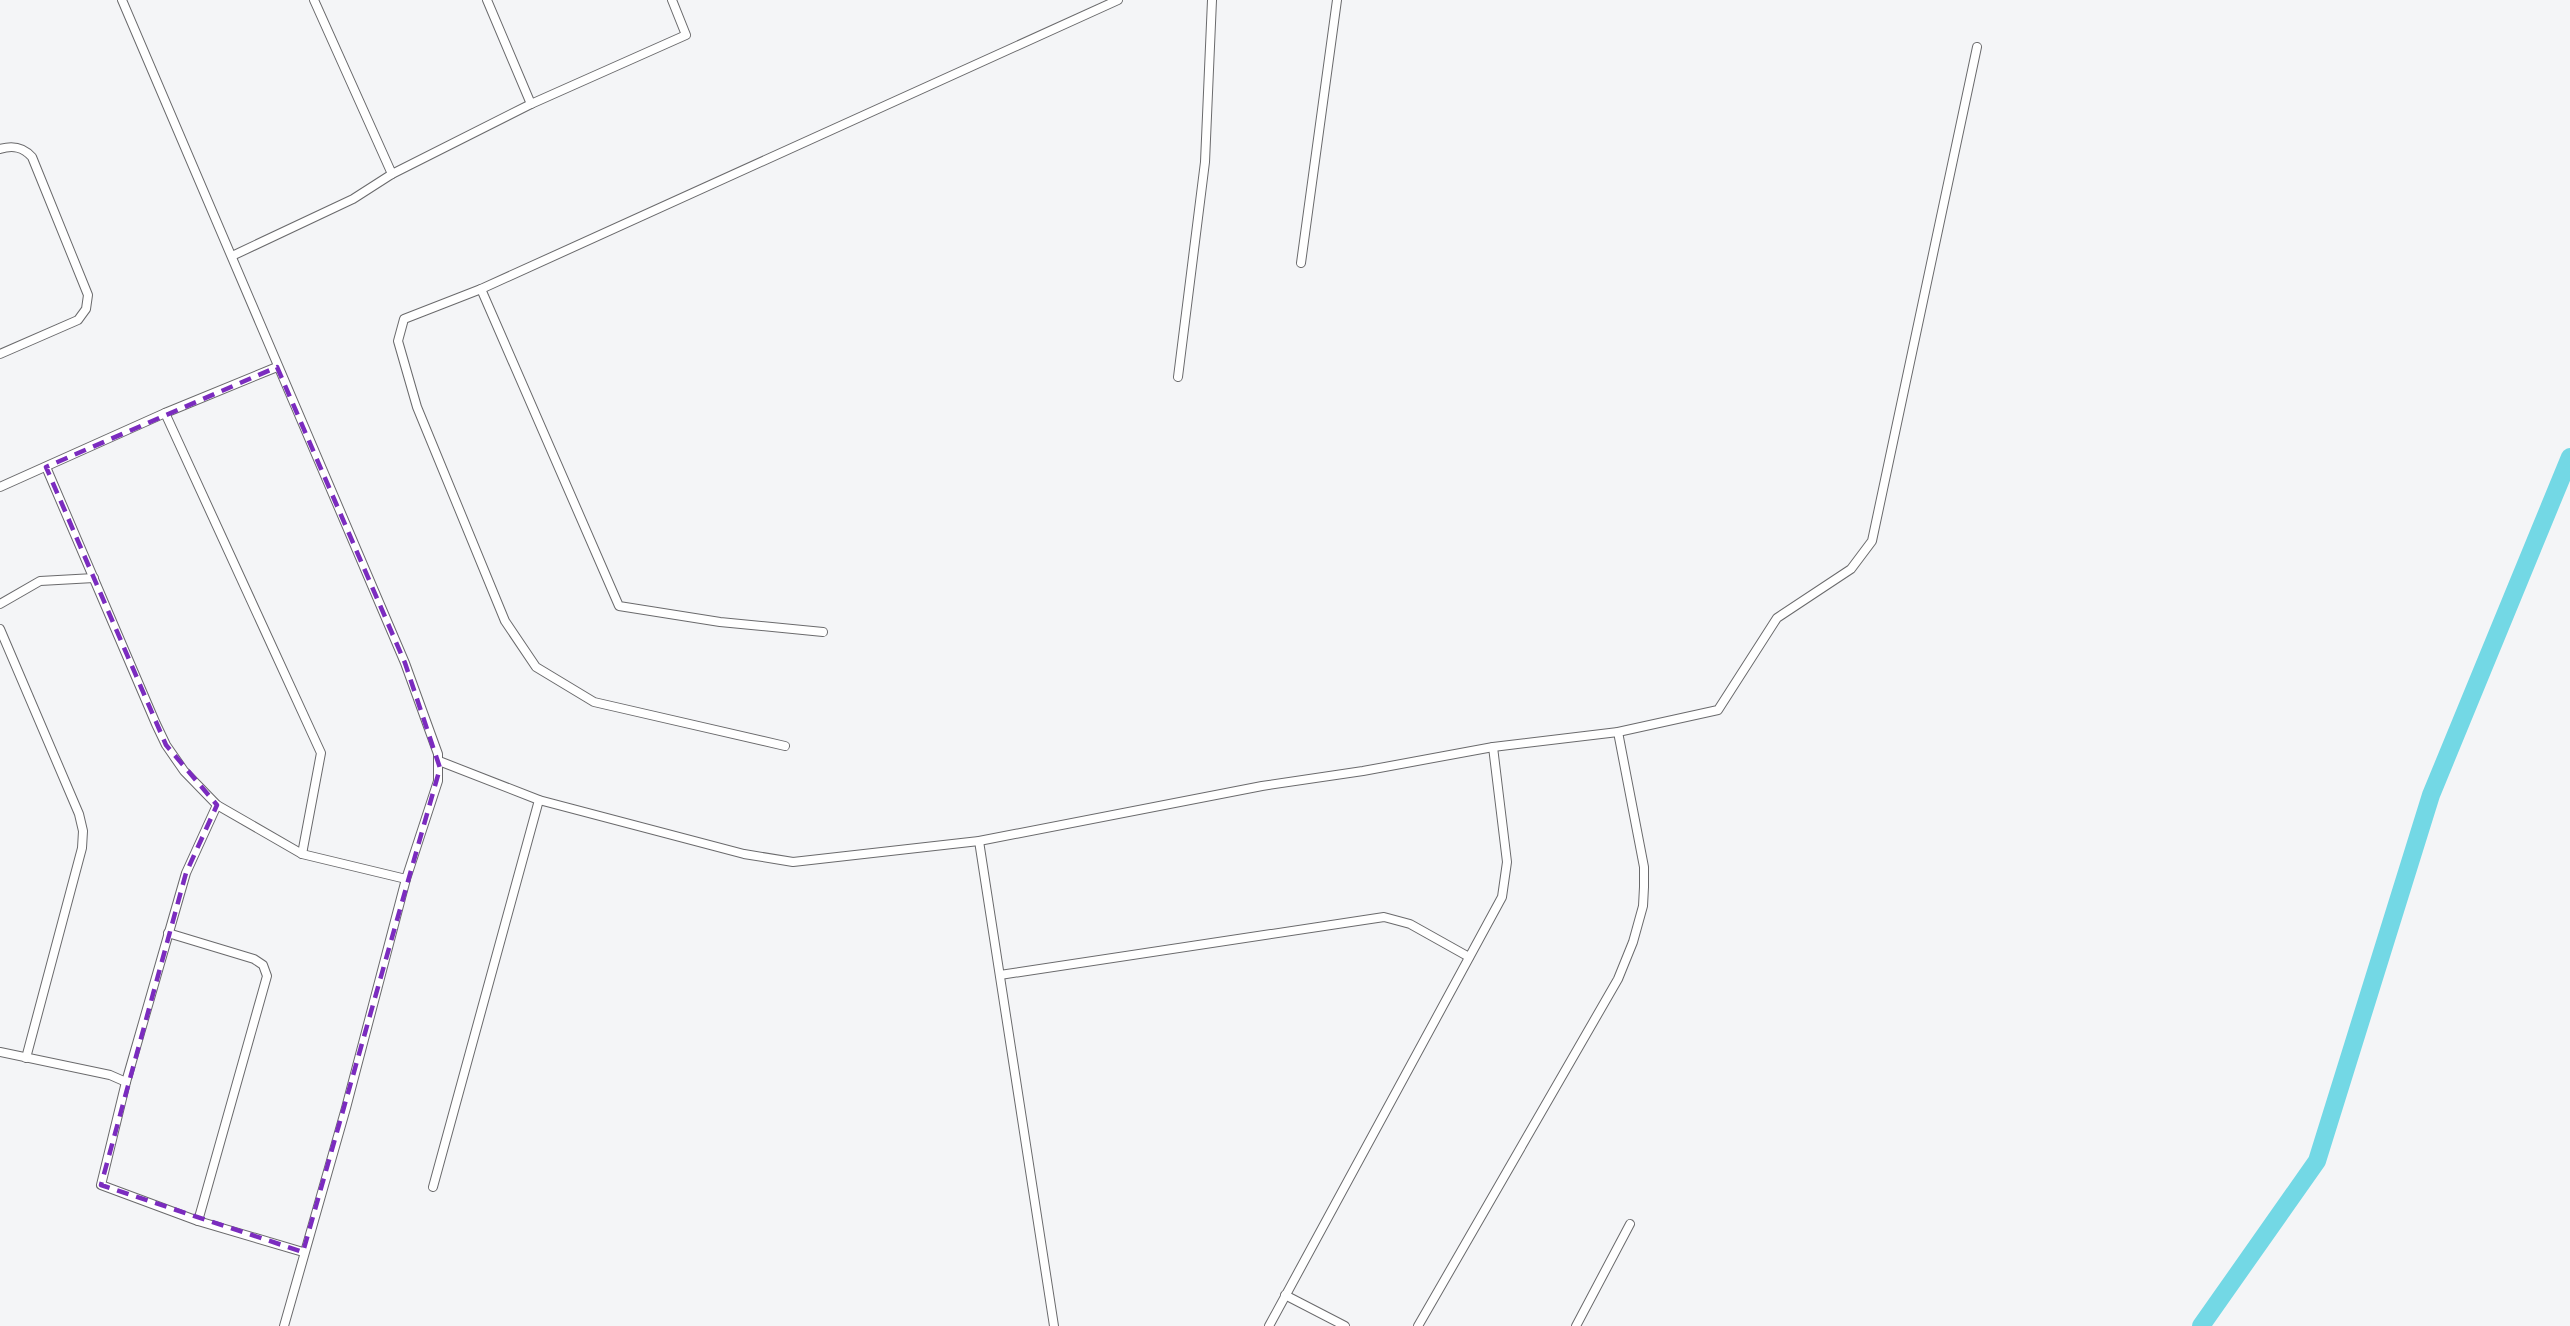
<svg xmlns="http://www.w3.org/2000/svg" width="2570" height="1326" viewBox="0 0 2570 1326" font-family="'Golos Text',sans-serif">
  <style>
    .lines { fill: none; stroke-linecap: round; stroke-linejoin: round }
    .river { stroke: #73d8e5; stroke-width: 18 }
    .street-casing { stroke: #6a6a6c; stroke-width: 10 }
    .street { stroke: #fff; stroke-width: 8 }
    .marked { fill: none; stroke: #7b2cbf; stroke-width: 4.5; stroke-dasharray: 12 8; stroke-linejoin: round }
  </style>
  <rect width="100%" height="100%" fill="#f4f5f7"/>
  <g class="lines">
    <path class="river" d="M 2201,1326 L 2317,1161 L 2431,795 L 2570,457"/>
    <defs>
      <g id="street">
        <path d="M 122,0 L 405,663 L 438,754 L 438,781 L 406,879 L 346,1108 L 284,1326"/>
        <path d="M 314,0 L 392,174 L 531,104 L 686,35 L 672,0"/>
        <path d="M 487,0 L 531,104"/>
        <path d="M 0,149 C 13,145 23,147 32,157 L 88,295 L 86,309 L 78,320 L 0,354"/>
        <path d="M 232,256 L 353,199 L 392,174"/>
        <path d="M 1301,263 L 1337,0"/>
        <path d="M 481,289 L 619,606 L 720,622 L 823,632"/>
        <path d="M 1178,377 L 1205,162 L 1212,0"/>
        <path d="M 165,413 L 321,753 L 302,854"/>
        <path d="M 46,467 L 156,724 L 166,745 L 184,771 L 217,805 L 302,854 L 406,879"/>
        <path d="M 0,487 L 165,413 L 277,367"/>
        <path d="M 0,604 L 40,581 L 94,578"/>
        <path d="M 0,629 L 79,814 L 83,831 L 82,848 L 26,1058"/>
        <path d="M 785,746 L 594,702 L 536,667 L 505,621 L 417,407 L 398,341 L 404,319 L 481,289 L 1118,0"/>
        <path d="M 439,761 L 539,800 L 744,854 L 793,862 L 979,841 L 1262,786 L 1363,771 L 1493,747 L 1618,732 L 1718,710 L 1777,618 L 1851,569 L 1872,541 L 1977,47"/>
        <path d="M 217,805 L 186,873 L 126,1082 L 101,1185 L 198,1221 L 303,1252"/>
        <path d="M 979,841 L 1054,1326"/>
        <path d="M 168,933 L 254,959 L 263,965 L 267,976 L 198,1221"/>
        <path d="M 1000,975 L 1384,917 L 1410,924 L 1469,957"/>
        <path d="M 0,1052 L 110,1075 L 126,1082"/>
        <path d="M 433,1187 L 539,800"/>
        <path d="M 1285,1295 L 1345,1326"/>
        <path d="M 1269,1326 L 1502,897 L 1507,862 L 1493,747"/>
        <path d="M 1418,1326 L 1618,979 L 1633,942 L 1643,906 L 1644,887 L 1644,867 L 1618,732"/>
        <path d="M 1576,1326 L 1630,1224"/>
      </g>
    </defs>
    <use href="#street" class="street-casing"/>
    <use href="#street" class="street"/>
  </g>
  <path class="marked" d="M 277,367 L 405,663 L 440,768 L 303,1252 L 101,1185 L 186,873 L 217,805 L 166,745 L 46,467 Z"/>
</svg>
